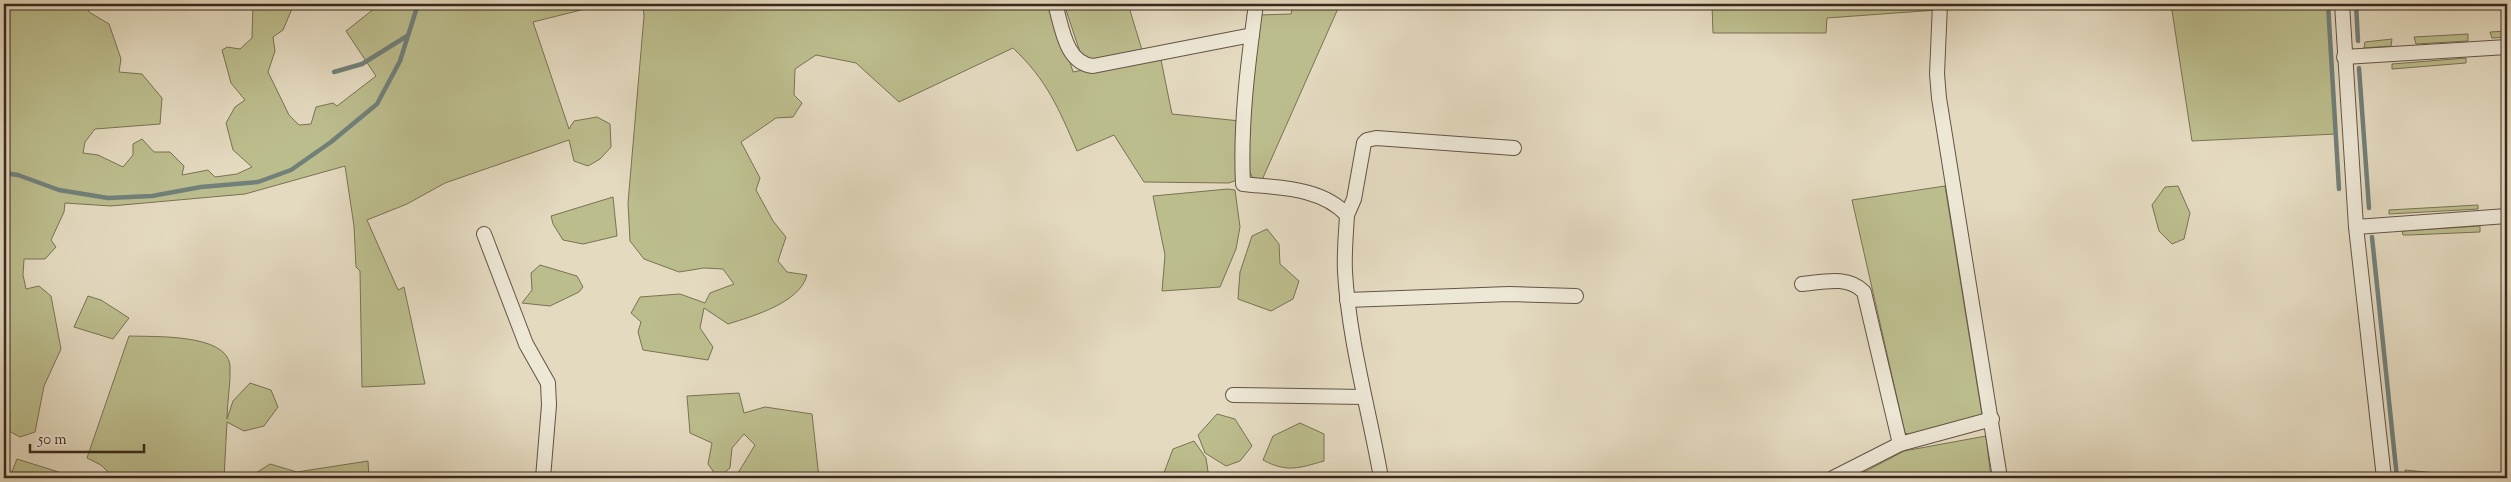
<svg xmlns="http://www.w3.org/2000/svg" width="2511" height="482" viewBox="0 0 2511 482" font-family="'Sorts Mill Goudy',serif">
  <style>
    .green { fill: #bcbd8d; stroke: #7a7254 }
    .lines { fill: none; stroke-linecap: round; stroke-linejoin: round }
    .stream { stroke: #71807a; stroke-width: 4.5 }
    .minor-casing { stroke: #645445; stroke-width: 16 }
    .minor { stroke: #ede7d6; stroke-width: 14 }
  </style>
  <rect width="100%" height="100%" fill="#e4dac0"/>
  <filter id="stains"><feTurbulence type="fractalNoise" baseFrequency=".004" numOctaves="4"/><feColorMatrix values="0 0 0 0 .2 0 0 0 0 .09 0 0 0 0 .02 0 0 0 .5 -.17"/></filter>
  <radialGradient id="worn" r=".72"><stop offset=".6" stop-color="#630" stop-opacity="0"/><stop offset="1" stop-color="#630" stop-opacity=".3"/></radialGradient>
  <g class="green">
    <path d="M 4,4 L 86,4 L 89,12 L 109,24 L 121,59 L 119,72 L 142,74 L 162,98 L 160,124 L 95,129 L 85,142 L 83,153 L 98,155 L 123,167 L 133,155 L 133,144 L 142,139 L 154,152 L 170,152 L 184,166 L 182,175 L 208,170 L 215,177 L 237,174 L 252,167 L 233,150 L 226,123 L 235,107 L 245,100 L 231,83 L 222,50 L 227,47 L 240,49 L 252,38 L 253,4 L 294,4 L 283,30 L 273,37 L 275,51 L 268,72 L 289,115 L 299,125 L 311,124 L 316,107 L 333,103 L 337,106 L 376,76 L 346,31 L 380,4 L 605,4 L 533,22 L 569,129 L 574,121 L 597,117 L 610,124 L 611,147 L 600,159 L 588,166 L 574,161 L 569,140 L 445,183 L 407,204 L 367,220 L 398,290 L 404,287 L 425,384 L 362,387 L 360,271 L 356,267 L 354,226 L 345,166 L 245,194 L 111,206 L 65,203 L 64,212 L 51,240 L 56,247 L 45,259 L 24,259 L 23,275 L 26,289 L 39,286 L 51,296 L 61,349 L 44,386 L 35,432 L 20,437 L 9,431 L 10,413 L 4,406 Z"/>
    <path d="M 643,4 L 1052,4 L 1073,72 L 1160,55 L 1172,114 L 1240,121 L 1237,180 L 1229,183 L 1144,182 L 1114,135 L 1077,151 C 1059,109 1047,80 1013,48 L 899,102 L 856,63 L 816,55 L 795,69 L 794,95 L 802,103 L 793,117 L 776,118 L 741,142 L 760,178 L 756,190 L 773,221 L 786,237 L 778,261 L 787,272 L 807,275 C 800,303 753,316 728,324 L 704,308 L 700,328 L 713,347 L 708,360 L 643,350 L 638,332 L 641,322 L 631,313 L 640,297 L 680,294 L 705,303 L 710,293 L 734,284 L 723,269 L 704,268 L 679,272 L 644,259 L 630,241 L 628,203 L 644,16 Z"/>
    <path d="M 1064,4 L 1128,4 L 1142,50 L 1083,61 Z"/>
    <path d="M 1293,4 L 1340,4 L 1262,180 L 1254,180 L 1244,161 L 1259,15 L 1291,14 Z"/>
    <path d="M 1712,4 L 1936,4 L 1937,10 L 1827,18 L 1826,33 L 1713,33 Z"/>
    <path d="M 2171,4 L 2328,4 L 2336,134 L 2192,141 Z"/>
    <path d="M 2507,31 L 2507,37 L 2492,38 L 2490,32 Z"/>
    <path d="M 2468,34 L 2468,41 L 2416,44 L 2414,37 Z"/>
    <path d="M 2392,39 L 2391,46 L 2364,48 L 2365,42 Z"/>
    <path d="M 2466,58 L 2466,63 L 2392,69 L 2392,64 Z"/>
    <path d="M 1945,186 L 1983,421 L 1918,437 L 1905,433 L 1852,200 Z"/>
    <path d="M 2178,186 L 2190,213 L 2184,239 L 2172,244 L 2159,231 L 2152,205 L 2165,187 Z"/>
    <path d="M 1228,189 L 1235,190 L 1240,227 L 1236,249 L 1220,287 L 1162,291 L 1165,255 L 1153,196 Z"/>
    <path d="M 613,197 L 617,236 L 583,244 L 563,240 L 553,224 L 551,216 Z"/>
    <path d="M 2478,205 L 2478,209 L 2389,214 L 2389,210 Z"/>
    <path d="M 2480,226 L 2480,232 L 2409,235 L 2403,235 L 2402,231 Z"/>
    <path d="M 1267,229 L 1279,244 L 1280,264 L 1299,281 L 1293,299 L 1271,311 L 1238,299 L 1240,272 L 1252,236 Z"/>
    <path d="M 540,265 L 577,276 L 583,287 L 579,292 L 550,306 L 522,303 L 532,290 L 531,273 Z"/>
    <path d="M 88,296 L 101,300 L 129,318 L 113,339 L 74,327 Z"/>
    <path d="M 129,336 C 152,337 226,333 230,365 C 231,383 227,402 227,419 L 233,401 L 250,383 L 271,390 L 278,407 L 264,426 L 244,431 L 227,422 L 224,478 L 114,478 L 101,465 L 87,458 Z"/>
    <path d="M 739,393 L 744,413 L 765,407 L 812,414 L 819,478 L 738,478 L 738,473 L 755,445 L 744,434 L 732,448 L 730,468 L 718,478 L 708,464 L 712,443 L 690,433 L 687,396 Z"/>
    <path d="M 1217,414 L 1235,419 L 1252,446 L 1240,461 L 1226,466 L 1205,453 L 1198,435 Z"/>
    <path d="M 1300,423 L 1324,434 L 1324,461 C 1299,468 1287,473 1263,460 L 1273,436 Z"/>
    <path d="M 1986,436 L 1991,478 L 1853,478 L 1904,451 Z"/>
    <path d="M 1194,441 L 1206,458 L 1209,478 L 1162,478 L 1173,449 Z"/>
    <path d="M 17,459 L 78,478 L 22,478 L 11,474 Z"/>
    <path d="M 368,461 L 369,478 L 248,478 L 270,464 L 297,472 Z"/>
    <path d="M 2405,470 L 2485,478 L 2406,478 Z"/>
  </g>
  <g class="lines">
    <g class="stream">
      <path d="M 2328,4 L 2339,189"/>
      <path d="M 2356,4 L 2358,41"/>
      <path d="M 2359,68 L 2369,208"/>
      <path d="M 334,72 L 362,64 L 407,36"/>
      <path d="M 4,173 L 18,175 L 59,190 L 108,198 L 152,196 L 201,187 L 258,182 L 291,170 L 331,142 L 377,104 L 400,61 L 418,4"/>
      <path d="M 2372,237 L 2397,478"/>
      <path d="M 4,473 L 20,478"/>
    </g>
    <defs>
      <g id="minor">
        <path d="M 1055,4 C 1062,26 1065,63 1093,66 L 1252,35"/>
        <path d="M 1256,4 C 1248,63 1240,124 1243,184 C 1279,188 1321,187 1347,215 C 1346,234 1344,253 1345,272 C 1349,342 1369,409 1381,478"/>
        <path d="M 1940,4 L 1937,74 L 1939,98 L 2000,478"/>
        <path d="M 2342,4 L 2356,227 L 2384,478"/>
        <path d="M 2344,57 L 2507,47"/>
        <path d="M 1347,215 L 1354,199 L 1364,143 L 1367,140 L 1376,138 L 1514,148"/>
        <path d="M 2356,227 L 2507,216"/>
        <path d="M 484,234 L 526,344 L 548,383 L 549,405 L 543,478"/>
        <path d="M 1802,284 C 1823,282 1848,275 1864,292 L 1900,444"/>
        <path d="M 1347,300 L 1509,294 L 1576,296"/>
        <path d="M 1233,395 L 1364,397"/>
        <path d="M 1833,478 L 1900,444 L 1992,419"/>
      </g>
    </defs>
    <use href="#minor" class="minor-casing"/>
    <use href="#minor" class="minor"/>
  </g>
  <rect width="2511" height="482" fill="none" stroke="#e4dac0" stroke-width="20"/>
  <rect x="5" y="5" width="2501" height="472" fill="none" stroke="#39281c" stroke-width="2.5"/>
  <rect x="10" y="10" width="2491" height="462" fill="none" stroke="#39281c"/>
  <path d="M30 444v8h114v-8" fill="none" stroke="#39281c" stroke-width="2.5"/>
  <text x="38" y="444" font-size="15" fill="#39281c" stroke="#ede7d6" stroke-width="4" paint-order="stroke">50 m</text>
  <rect width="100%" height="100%" filter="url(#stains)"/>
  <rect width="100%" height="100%" fill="url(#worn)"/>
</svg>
